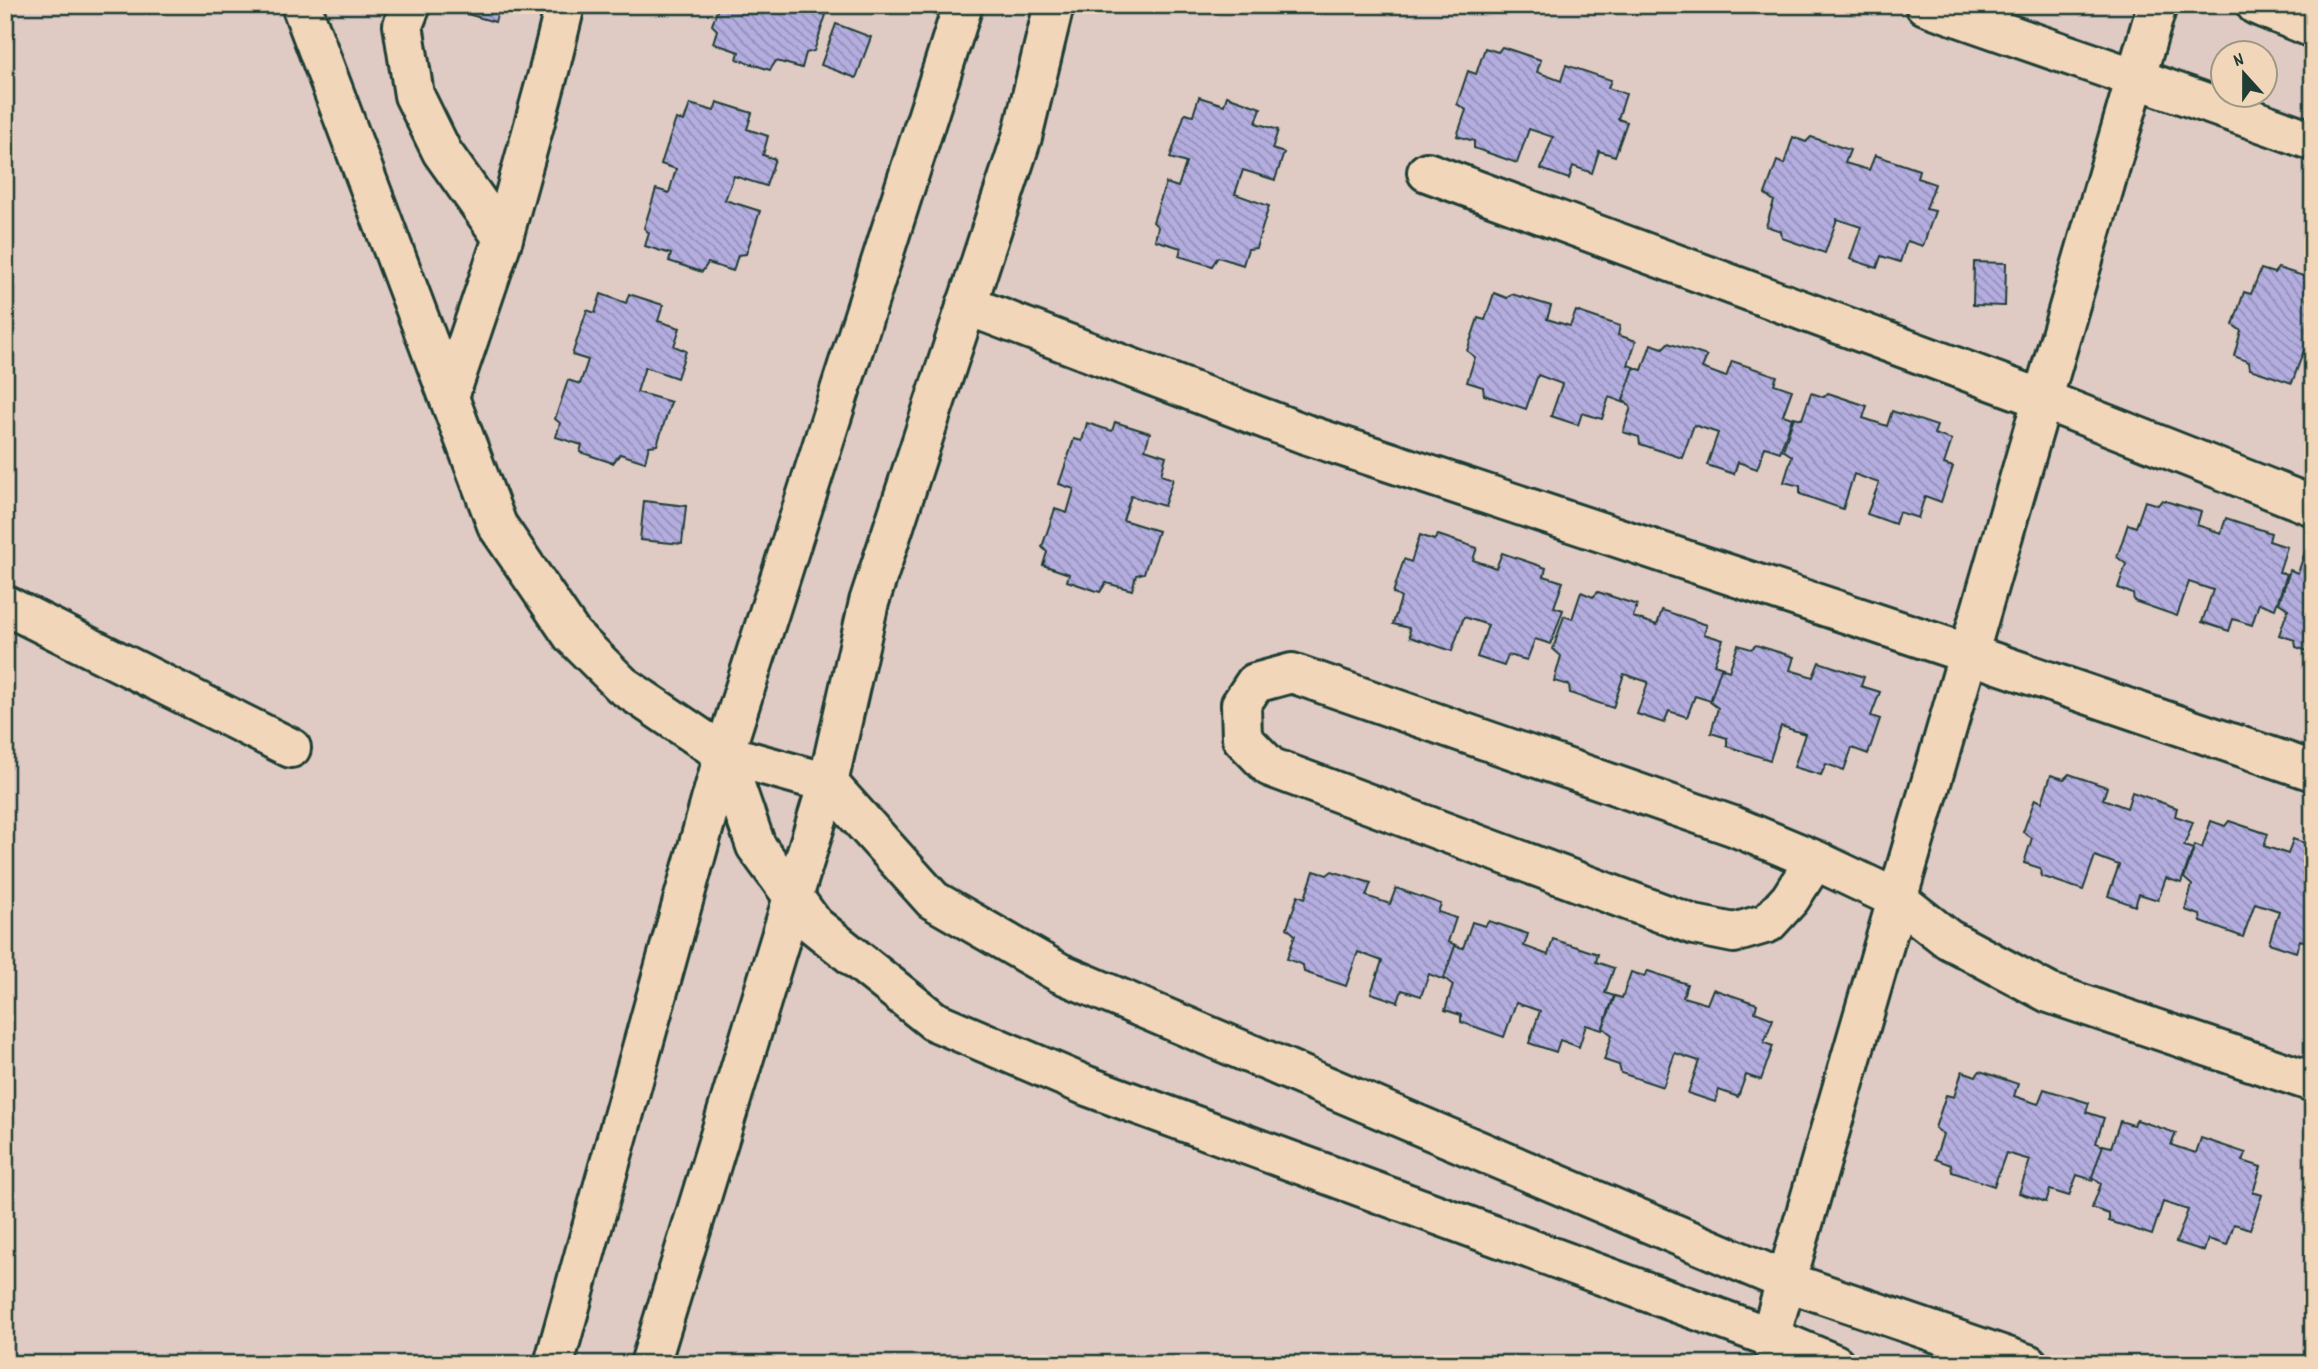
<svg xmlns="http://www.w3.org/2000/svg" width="2318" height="1369" viewBox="0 0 2318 1369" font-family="Dekko,sans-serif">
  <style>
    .building { fill: url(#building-back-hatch); stroke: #1f3d34; stroke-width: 2 }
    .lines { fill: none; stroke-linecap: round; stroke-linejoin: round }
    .street-casing { stroke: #1f3d34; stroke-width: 44 }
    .secondary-casing { stroke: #1f3d34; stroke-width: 44 }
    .street { stroke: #f2d6b9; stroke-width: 38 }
    .secondary { stroke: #f2d6b9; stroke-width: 38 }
  </style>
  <defs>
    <pattern id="building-back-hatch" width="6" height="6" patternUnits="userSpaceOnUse" patternTransform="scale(1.75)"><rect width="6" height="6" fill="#b4addf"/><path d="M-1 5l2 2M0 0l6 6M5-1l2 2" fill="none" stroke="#928eb6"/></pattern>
  </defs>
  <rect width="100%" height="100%" fill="#dfcac4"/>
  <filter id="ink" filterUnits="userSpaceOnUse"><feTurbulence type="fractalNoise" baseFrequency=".0143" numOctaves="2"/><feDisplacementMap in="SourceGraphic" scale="14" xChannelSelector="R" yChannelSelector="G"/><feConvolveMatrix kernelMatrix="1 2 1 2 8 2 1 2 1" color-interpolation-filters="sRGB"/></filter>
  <g filter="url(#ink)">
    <g class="building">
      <path d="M 459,5 L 500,5 L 495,22 L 457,11 Z"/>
      <path d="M 719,5 L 816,5 L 828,9 L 814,51 L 806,53 L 802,68 L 776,61 L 770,70 L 737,59 L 739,52 L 713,43 L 717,30 L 712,25 Z"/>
      <path d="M 836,24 L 871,37 L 856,78 L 821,65 Z"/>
      <path d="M 1502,47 L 1541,60 L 1537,72 L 1561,81 L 1566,65 L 1611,80 L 1608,88 L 1626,94 L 1618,119 L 1627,122 L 1615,156 L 1599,151 L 1592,173 L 1573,166 L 1569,179 L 1541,169 L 1553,137 L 1529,129 L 1517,163 L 1474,148 L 1474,141 L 1457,136 L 1466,110 L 1457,104 L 1468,71 L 1476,74 L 1485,48 L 1498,52 Z"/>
      <path d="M 1227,96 L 1261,108 L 1256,123 L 1278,130 L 1272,149 L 1284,153 L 1275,180 L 1243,170 L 1235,194 L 1269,206 L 1256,248 L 1248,249 L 1243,265 L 1218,257 L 1212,266 L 1179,256 L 1181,248 L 1155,240 L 1158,227 L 1153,222 L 1166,183 L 1178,187 L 1186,163 L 1170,158 L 1185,113 L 1193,115 L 1199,97 L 1224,105 Z"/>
      <path d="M 717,102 L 752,113 L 747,129 L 768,136 L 763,155 L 775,159 L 766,186 L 734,176 L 725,200 L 760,211 L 746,254 L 738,255 L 733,271 L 708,263 L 702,272 L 669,261 L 671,254 L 645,246 L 649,233 L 644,228 L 656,189 L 669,193 L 676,169 L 661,164 L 676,119 L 684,121 L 690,104 L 714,111 Z"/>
      <path d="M 1793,137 L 1806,142 L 1811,137 L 1850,150 L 1845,163 L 1869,170 L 1875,155 L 1919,170 L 1917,178 L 1935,184 L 1926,209 L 1935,211 L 1923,246 L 1907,241 L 1900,262 L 1881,256 L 1877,268 L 1850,259 L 1861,227 L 1837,219 L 1825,253 L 1782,238 L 1781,231 L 1766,226 L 1774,201 L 1765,194 L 1777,161 L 1784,164 Z"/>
      <path d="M 1974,262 L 2006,263 L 2005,306 L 1973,305 Z"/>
      <path d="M 2278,268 L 2313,279 L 2313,352 L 2304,350 L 2292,383 L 2250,369 L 2249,362 L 2234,356 L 2241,331 L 2233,325 L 2244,292 L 2251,294 L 2261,269 L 2274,273 Z"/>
      <path d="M 1494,293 L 1507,298 L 1512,294 L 1551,306 L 1547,319 L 1570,326 L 1576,311 L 1620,326 L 1618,335 L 1636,341 L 1628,365 L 1636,368 L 1625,403 L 1609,397 L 1602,419 L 1582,413 L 1578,425 L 1551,416 L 1562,384 L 1538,375 L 1526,409 L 1484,395 L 1483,387 L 1467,382 L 1475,357 L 1467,351 L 1478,318 L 1485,320 Z"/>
      <path d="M 601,294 L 626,303 L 629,294 L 663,305 L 658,321 L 680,328 L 674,346 L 686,351 L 677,378 L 645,367 L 637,392 L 671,402 L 657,445 L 649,446 L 645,462 L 620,454 L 613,463 L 580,452 L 582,445 L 556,437 L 560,423 L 555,419 L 568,380 L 580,384 L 588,360 L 572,355 L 587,310 L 595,313 Z"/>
      <path d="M 1668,343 L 1707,356 L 1702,368 L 1726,377 L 1732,361 L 1777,376 L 1774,384 L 1792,390 L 1783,415 L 1792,418 L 1780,452 L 1765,447 L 1757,469 L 1738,462 L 1734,474 L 1707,465 L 1718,433 L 1694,425 L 1682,458 L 1640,444 L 1639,437 L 1623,432 L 1631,407 L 1623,400 L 1634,368 L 1642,370 L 1651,344 L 1663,348 Z"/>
      <path d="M 1811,393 L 1824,397 L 1828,393 L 1867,406 L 1863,418 L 1887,426 L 1892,411 L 1937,426 L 1934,434 L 1952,440 L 1944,464 L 1953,467 L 1941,502 L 1925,496 L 1918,518 L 1899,512 L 1895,524 L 1867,514 L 1879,483 L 1854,474 L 1843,509 L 1800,494 L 1800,486 L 1784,482 L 1792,456 L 1783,450 L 1794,417 L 1802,419 Z"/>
      <path d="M 1115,422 L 1150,433 L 1145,449 L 1166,456 L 1161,475 L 1173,479 L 1164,506 L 1131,496 L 1123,520 L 1158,531 L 1144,573 L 1136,575 L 1132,590 L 1106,583 L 1100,592 L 1067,581 L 1069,574 L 1043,565 L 1047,552 L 1042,547 L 1055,509 L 1067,513 L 1074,489 L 1059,484 L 1074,439 L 1082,441 L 1087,423 L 1112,431 Z"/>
      <path d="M 2162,500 L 2201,512 L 2197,525 L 2221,533 L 2226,518 L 2271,533 L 2269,541 L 2287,547 L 2279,572 L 2287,574 L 2275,609 L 2259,603 L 2252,625 L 2233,619 L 2229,631 L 2202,622 L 2213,590 L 2189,582 L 2177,616 L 2134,601 L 2133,594 L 2118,588 L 2126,564 L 2117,557 L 2128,524 L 2136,527 L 2145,501 L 2158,505 Z"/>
      <path d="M 644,501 L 686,506 L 682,544 L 640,540 Z"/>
      <path d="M 1420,535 L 1434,540 L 1438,535 L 1477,548 L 1473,560 L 1496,568 L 1502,553 L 1546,568 L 1544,576 L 1563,582 L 1554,607 L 1563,610 L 1551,644 L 1535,639 L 1527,660 L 1508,655 L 1504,666 L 1477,657 L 1488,625 L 1464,617 L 1452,651 L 1410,637 L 1409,628 L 1393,624 L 1401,598 L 1393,593 L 1404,559 L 1411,562 Z"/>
      <path d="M 2307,546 L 2313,548 L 2313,653 L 2296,647 L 2295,640 L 2279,635 L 2288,609 L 2279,603 L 2290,570 L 2298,573 Z"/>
      <path d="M 1581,592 L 1593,597 L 1598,592 L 1637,605 L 1633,617 L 1657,625 L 1662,610 L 1707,625 L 1704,634 L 1723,640 L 1714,664 L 1723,667 L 1711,701 L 1695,696 L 1687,717 L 1669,711 L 1664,723 L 1637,714 L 1648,682 L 1624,674 L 1613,708 L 1570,693 L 1569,685 L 1554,681 L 1561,656 L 1553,649 L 1564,616 L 1572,619 Z"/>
      <path d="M 1738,645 L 1751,649 L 1756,645 L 1794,657 L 1790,670 L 1813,677 L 1819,662 L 1864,677 L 1861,686 L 1880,692 L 1871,716 L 1880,719 L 1868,754 L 1852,748 L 1844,770 L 1826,764 L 1821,775 L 1794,767 L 1805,734 L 1781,726 L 1770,760 L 1727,746 L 1727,738 L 1711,733 L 1718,708 L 1710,702 L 1721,668 L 1729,671 Z"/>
      <path d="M 2069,774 L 2107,787 L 2103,799 L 2127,808 L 2132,792 L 2177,808 L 2175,816 L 2193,822 L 2184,846 L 2193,849 L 2181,883 L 2166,878 L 2158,900 L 2139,894 L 2135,906 L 2108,896 L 2119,865 L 2095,856 L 2083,890 L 2041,876 L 2040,868 L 2024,863 L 2032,838 L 2023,832 L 2035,799 L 2042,802 L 2051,775 L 2064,779 Z"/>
      <path d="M 2211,821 L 2225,826 L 2229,821 L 2268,834 L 2264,846 L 2288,854 L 2293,839 L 2313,846 L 2313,944 L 2300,940 L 2296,952 L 2269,943 L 2279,911 L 2255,903 L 2243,937 L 2201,922 L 2200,915 L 2185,910 L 2192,885 L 2184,878 L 2195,845 L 2202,848 Z"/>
      <path d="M 1314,871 L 1327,875 L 1332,871 L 1371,883 L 1366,896 L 1390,904 L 1396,888 L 1441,904 L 1438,912 L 1456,918 L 1448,942 L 1456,945 L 1444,980 L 1429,974 L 1421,996 L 1402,990 L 1398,1002 L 1371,993 L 1382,961 L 1358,952 L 1346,986 L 1304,972 L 1303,965 L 1287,959 L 1295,935 L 1287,928 L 1298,895 L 1305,898 Z"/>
      <path d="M 1489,921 L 1528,934 L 1524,946 L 1548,955 L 1553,939 L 1598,954 L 1596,962 L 1614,968 L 1605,993 L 1614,996 L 1602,1030 L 1586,1025 L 1579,1047 L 1560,1040 L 1556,1052 L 1529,1043 L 1540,1011 L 1516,1003 L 1504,1037 L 1461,1022 L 1461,1015 L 1445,1010 L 1453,985 L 1444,978 L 1455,946 L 1463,948 L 1472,922 L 1485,926 Z"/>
      <path d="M 1648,971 L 1687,984 L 1683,997 L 1707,1004 L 1713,989 L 1757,1004 L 1755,1012 L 1773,1019 L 1764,1043 L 1773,1046 L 1761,1080 L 1746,1075 L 1738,1097 L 1719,1090 L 1715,1102 L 1688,1093 L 1699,1061 L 1675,1053 L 1663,1087 L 1621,1073 L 1619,1065 L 1604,1060 L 1612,1035 L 1603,1028 L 1615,996 L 1622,998 L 1631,972 L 1644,976 Z"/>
      <path d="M 1962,1071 L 1976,1076 L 1980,1071 L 2018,1084 L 2014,1096 L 2038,1104 L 2044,1089 L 2089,1103 L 2086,1112 L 2104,1118 L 2096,1143 L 2104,1146 L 2093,1180 L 2077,1175 L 2069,1196 L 2050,1190 L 2046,1202 L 2019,1193 L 2030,1160 L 2006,1153 L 1994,1186 L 1952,1172 L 1951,1165 L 1935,1159 L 1943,1134 L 1935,1128 L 1946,1095 L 1954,1097 Z"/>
      <path d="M 2137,1120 L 2176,1133 L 2171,1145 L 2196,1153 L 2201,1138 L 2246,1153 L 2243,1161 L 2261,1167 L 2253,1192 L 2262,1195 L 2250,1229 L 2234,1224 L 2227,1245 L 2208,1239 L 2204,1251 L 2176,1242 L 2188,1210 L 2163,1202 L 2152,1235 L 2109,1221 L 2109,1214 L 2092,1208 L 2101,1184 L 2092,1177 L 2103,1145 L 2111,1147 L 2120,1121 L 2133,1125 Z"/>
    </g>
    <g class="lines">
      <defs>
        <g id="street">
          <path d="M 301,5 L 497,525 L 572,635 L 622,685 L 724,754 L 828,783 L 933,900 L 1060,973 L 1788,1282 L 2028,1364"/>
          <path d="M 411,5 L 403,25 L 414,95 L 442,152 L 503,238"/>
          <path d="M 1427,172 L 2042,399 L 2313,506"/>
          <path d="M 966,305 L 1305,434 L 1969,654 L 2313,771"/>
          <path d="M 449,397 L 503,238 L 550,67 L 565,5"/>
          <path d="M 5,605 L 291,748"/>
          <path d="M 724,754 L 756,846 L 814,925 L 934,1021 L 1087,1086 L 1770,1337 L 1835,1364"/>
          <path d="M 1815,860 L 1790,899 L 1768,923 L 1734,933 L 1694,925 L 1270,767 L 1242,738 L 1241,704 L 1255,683 L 1292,673 L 1733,826 L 1815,860 L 1897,899 L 1948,939 L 2049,993 L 2313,1082"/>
          <path d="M 1782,1364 L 1770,1337 L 2157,5"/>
        </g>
        <g id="secondary">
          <path d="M 1925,5 C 2055,51 2184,94 2313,141"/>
          <path d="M 2256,5 L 2313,28"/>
          <path d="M 554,1364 L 724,754 L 963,5"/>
          <path d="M 650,1364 L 828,783 L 869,602 L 1022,137 L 1054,5"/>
        </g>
      </defs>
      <use href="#street" class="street-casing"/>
      <use href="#secondary" class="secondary-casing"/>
      <use href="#street" class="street"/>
      <use href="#secondary" class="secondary"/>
    </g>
  </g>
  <rect width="2318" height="1369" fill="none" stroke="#f2d6b9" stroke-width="28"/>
  <rect x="14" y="14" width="2290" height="1341" fill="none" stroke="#1f3d34" stroke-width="2.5" filter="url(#ink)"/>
  <g transform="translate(2244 74) rotate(339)"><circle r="33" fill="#f2d6b9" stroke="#9e9984" stroke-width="2"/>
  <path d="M0-5L12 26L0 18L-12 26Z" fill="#1f3d34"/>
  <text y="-10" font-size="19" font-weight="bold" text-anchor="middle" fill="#1f3d34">N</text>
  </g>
</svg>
